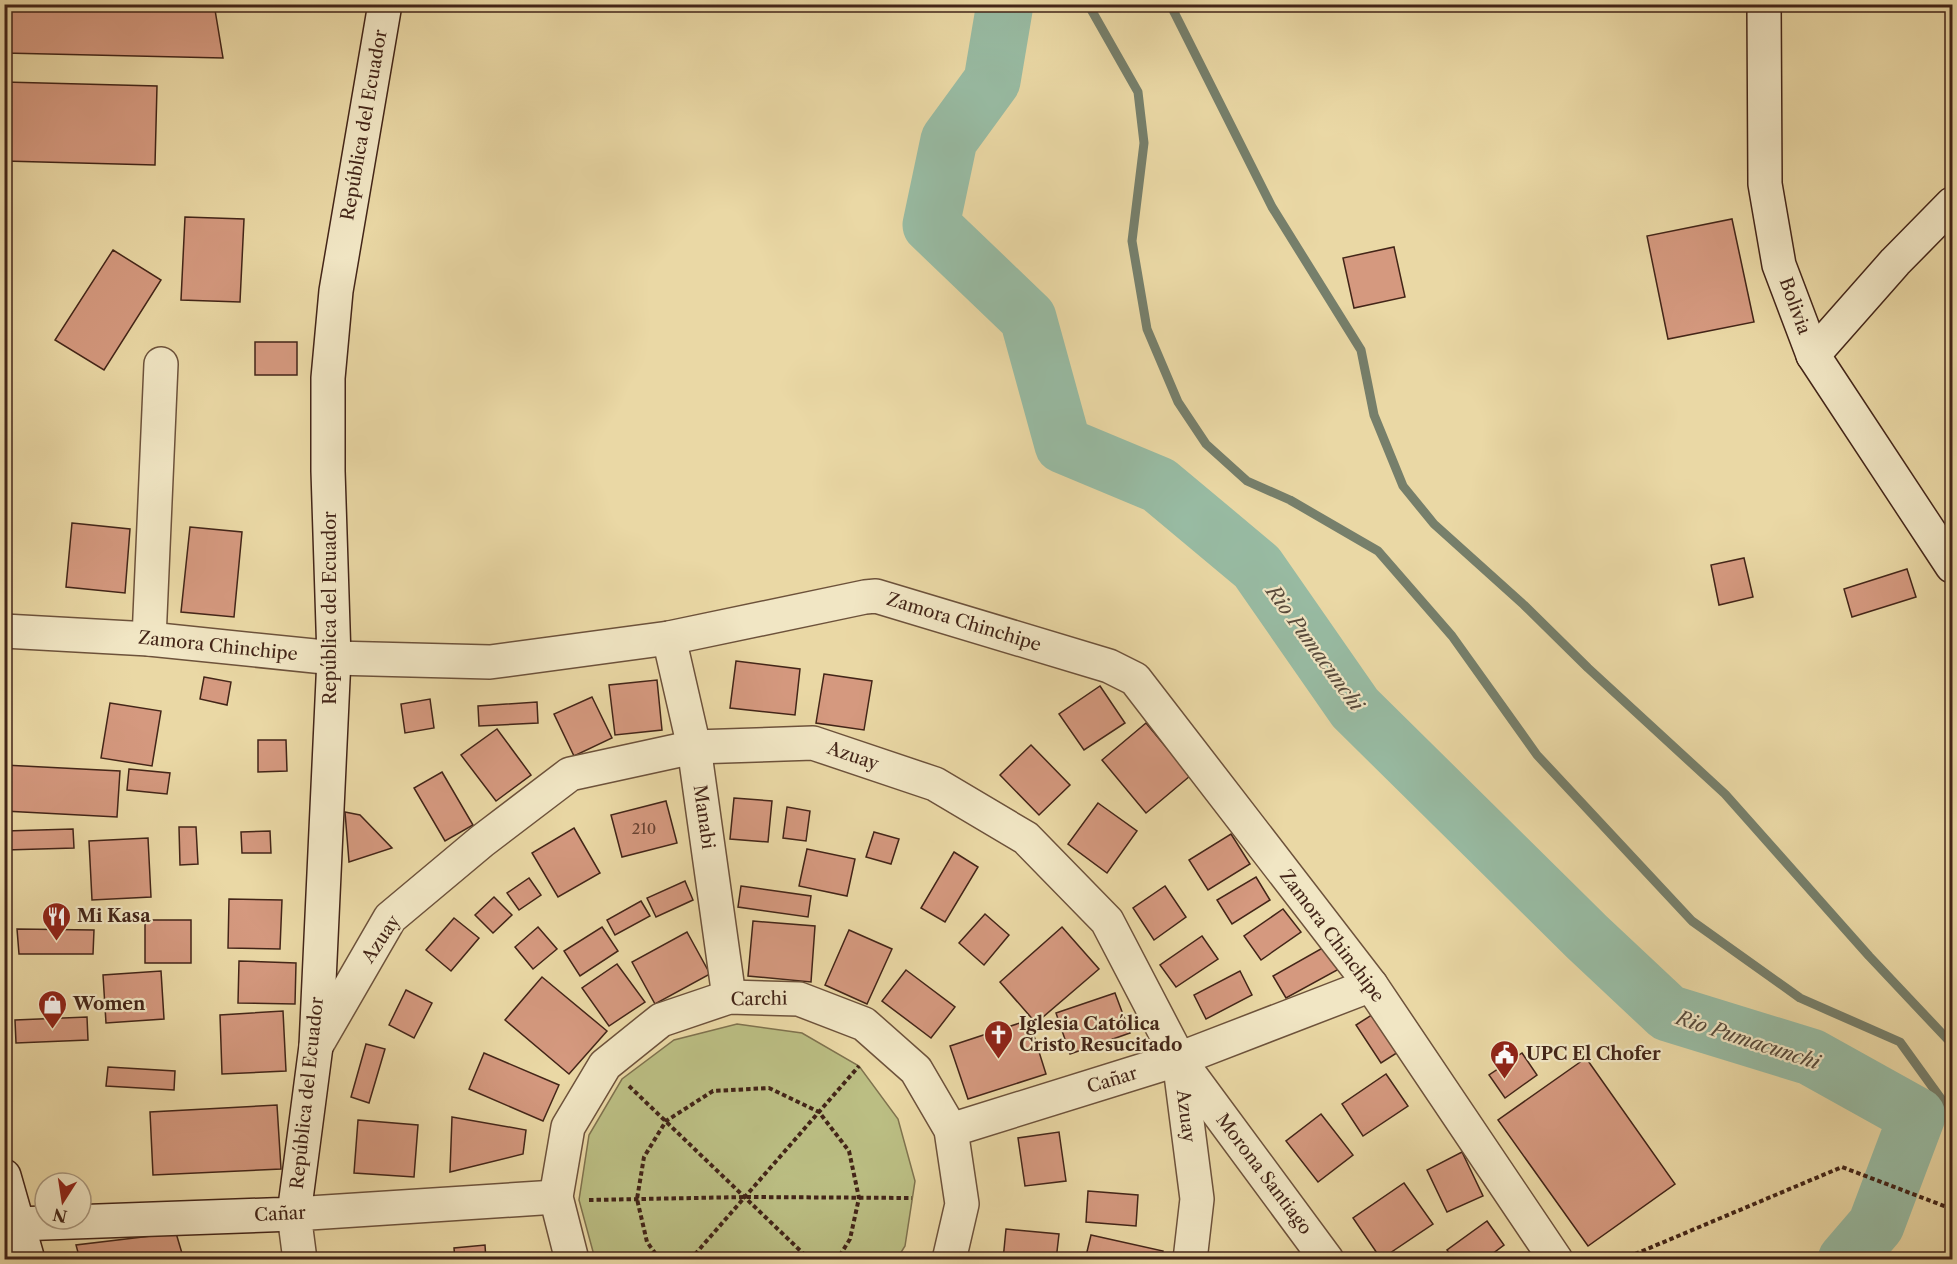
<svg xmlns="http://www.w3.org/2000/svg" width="1957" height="1264" viewBox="0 0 1957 1264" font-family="'Libre Caslon Text',serif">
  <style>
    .green { fill: #bbbe83; stroke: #7f724e; stroke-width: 1.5 }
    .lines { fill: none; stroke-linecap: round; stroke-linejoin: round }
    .stream { stroke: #767f6b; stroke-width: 9 }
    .river { stroke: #98bba3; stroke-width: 57 }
    .building { fill: #d5997f; stroke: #432518; stroke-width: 1.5 }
    .street-casing { stroke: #6d523b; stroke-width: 36 }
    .secondary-casing { stroke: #432518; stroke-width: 36 }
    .path { stroke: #432518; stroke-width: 4; stroke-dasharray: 4.5 3; stroke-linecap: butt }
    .street { stroke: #f1e6c4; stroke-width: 33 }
    .secondary { stroke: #f1e6c4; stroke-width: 33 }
    .labels { text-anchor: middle; stroke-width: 4.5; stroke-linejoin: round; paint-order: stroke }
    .number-label { font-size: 15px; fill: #684232 }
    .street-label { font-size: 18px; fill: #432518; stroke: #f1e6c4 }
    .poi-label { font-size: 18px; font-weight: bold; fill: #432518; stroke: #f1e6c4; text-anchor: start }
    .water-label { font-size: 20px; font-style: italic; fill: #584a3b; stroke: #f1e6c4 }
  </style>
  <rect width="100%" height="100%" fill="#ead8a5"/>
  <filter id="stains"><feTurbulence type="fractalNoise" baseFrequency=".00333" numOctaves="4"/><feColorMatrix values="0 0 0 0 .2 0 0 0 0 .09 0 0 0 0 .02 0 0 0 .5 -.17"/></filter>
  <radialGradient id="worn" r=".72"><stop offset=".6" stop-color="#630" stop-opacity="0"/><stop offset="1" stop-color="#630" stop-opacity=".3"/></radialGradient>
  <path class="green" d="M 737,1024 L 802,1033 L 859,1066 L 898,1119 L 915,1181 L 905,1246 L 897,1259 L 595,1259 L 579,1200 L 589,1135 L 622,1079 L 674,1040 Z"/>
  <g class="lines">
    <g class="stream">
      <path d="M 1088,4 L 1138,92 L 1144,143 L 1132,241 L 1147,329 L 1178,402 L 1206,444 L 1247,481 L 1290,500 L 1378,551 L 1452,636 L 1537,755 L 1692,921 L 1800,998 L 1900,1042 L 1952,1114"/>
      <path d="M 1170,4 L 1272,207 L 1361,350 L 1374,415 L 1403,486 L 1434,524 L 1524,605 L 1588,668 L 1725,794 L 1869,956 L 1952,1044"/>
    </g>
    <path class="river" d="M 1005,4 L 992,81 L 949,140 L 931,225 L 1028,318 L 1063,445 L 1159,485 L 1257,567 L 1355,708 L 1587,937 L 1668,1013 L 1811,1057 L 1917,1116 L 1876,1225 L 1846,1260"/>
  </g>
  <g class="building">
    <path d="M 4,4 L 214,4 L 223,58 L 4,53 Z"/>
    <path d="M 4,82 L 157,86 L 155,165 L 4,161 Z"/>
    <path d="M 185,217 L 244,219 L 240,302 L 181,300 Z"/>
    <path d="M 1732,219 L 1754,322 L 1668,339 L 1647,236 Z"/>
    <path d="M 1394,247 L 1405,297 L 1354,308 L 1343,258 Z"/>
    <path d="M 113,250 L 161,280 L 104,370 L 55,340 Z"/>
    <rect x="255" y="342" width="42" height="33"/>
    <path d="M 72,523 L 130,529 L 125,593 L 66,587 Z"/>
    <path d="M 190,527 L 242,532 L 234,617 L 181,612 Z"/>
    <path d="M 1744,558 L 1753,597 L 1719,605 L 1711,565 Z"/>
    <path d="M 1907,569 L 1916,597 L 1852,617 L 1844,589 Z"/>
    <path d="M 736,661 L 800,669 L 795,715 L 730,708 Z"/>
    <path d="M 824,674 L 872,681 L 864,730 L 816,723 Z"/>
    <path d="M 204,677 L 231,682 L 227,705 L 200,699 Z"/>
    <path d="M 657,680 L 662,730 L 615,735 L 609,685 Z"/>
    <path d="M 1100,686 L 1125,723 L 1084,750 L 1059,714 Z"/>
    <path d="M 592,697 L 612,738 L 574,756 L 554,714 Z"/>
    <path d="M 430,699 L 434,728 L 405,733 L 401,704 Z"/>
    <path d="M 537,702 L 538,723 L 479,726 L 478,706 Z"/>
    <path d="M 110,703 L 161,711 L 152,766 L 101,758 Z"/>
    <path d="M 1146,723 L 1190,776 L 1146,813 L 1102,760 Z"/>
    <path d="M 497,729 L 531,775 L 496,801 L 461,755 Z"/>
    <path d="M 258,740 L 286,740 L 287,771 L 258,772 Z"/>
    <path d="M 1031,745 L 1070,785 L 1039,815 L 1000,775 Z"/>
    <path d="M 4,765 L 120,771 L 117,817 L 4,811 Z"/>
    <path d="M 129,769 L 170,773 L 167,794 L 127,790 Z"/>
    <path d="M 442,772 L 473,825 L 445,841 L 414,788 Z"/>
    <path d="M 734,798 L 772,801 L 768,842 L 730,839 Z"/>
    <path d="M 666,801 L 677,843 L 622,857 L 611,815 Z"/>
    <path d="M 1098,803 L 1137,831 L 1107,873 L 1068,844 Z"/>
    <path d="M 787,807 L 810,811 L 806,841 L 783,838 Z"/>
    <path d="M 345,812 L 360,815 L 392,848 L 349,862 Z"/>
    <path d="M 179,827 L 196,827 L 198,864 L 180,865 Z"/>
    <path d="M 574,828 L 600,873 L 558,897 L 532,853 Z"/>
    <path d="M 73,829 L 74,848 L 6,850 L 5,831 Z"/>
    <path d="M 270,831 L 271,853 L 242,853 L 241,832 Z"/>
    <path d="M 874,832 L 899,839 L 891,864 L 866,857 Z"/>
    <path d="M 1231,834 L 1250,864 L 1208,890 L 1189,860 Z"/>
    <path d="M 148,838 L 151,897 L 92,900 L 89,841 Z"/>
    <path d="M 807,849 L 855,859 L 847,896 L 799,886 Z"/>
    <path d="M 954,852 L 978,867 L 945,922 L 921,908 Z"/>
    <path d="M 1256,877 L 1270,900 L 1232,924 L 1217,900 Z"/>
    <path d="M 529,878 L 541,895 L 519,910 L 507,893 Z"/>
    <path d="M 685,881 L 693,900 L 656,917 L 647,898 Z"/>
    <path d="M 741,886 L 811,896 L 808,917 L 738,907 Z"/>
    <path d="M 1165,886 L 1186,917 L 1154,940 L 1133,908 Z"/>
    <path d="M 494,897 L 512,915 L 493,933 L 475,915 Z"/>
    <path d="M 229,899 L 282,900 L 280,949 L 228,948 Z"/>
    <path d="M 641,901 L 650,916 L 615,935 L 607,920 Z"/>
    <path d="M 1283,909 L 1301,932 L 1261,960 L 1244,936 Z"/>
    <path d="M 985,914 L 1009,935 L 984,965 L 959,943 Z"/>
    <path d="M 454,918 L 479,938 L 451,971 L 426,950 Z"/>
    <rect x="145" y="920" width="46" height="43"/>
    <path d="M 753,921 L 815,926 L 811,982 L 748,976 Z"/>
    <path d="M 538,927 L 557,949 L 533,969 L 515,947 Z"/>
    <path d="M 602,927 L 618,951 L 580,976 L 564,951 Z"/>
    <path d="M 1062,927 L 1099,969 L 1036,1023 L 1000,982 Z"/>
    <path d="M 17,929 L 94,930 L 93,954 L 19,954 Z"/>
    <path d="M 849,930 L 892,949 L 867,1004 L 825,985 Z"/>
    <path d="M 687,932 L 710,974 L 655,1004 L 632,962 Z"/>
    <path d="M 1202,936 L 1218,959 L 1176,987 L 1160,965 Z"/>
    <path d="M 1326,946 L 1339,969 L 1286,998 L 1273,976 Z"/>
    <path d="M 239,961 L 296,963 L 295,1004 L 238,1003 Z"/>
    <path d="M 617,964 L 645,1002 L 609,1026 L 582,988 Z"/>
    <path d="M 906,970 L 955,1007 L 931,1038 L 882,1001 Z"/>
    <path d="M 161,971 L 164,1019 L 106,1023 L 103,975 Z"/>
    <path d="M 1240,971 L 1252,995 L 1206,1019 L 1194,995 Z"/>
    <path d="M 542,977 L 607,1031 L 569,1074 L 505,1020 Z"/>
    <path d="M 406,990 L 432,1003 L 414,1038 L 389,1025 Z"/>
    <path d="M 1115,993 L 1130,1033 L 1070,1054 L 1056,1013 Z"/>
    <path d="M 283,1011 L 286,1071 L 222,1074 L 220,1015 Z"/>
    <path d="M 1378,1011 L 1403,1049 L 1381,1063 L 1356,1025 Z"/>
    <path d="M 87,1017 L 88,1040 L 16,1043 L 15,1020 Z"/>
    <path d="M 1029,1020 L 1046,1074 L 968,1099 L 950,1046 Z"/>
    <path d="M 366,1044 L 385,1049 L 369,1103 L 351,1097 Z"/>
    <path d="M 484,1053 L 559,1085 L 543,1121 L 469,1089 Z"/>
    <path d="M 1522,1053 L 1537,1075 L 1505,1098 L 1489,1075 Z"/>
    <path d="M 1586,1058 L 1675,1184 L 1588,1246 L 1498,1120 Z"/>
    <path d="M 108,1067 L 175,1071 L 174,1090 L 106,1086 Z"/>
    <path d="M 1386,1074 L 1408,1106 L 1363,1136 L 1342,1104 Z"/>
    <path d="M 277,1105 L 281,1169 L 153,1175 L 150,1112 Z"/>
    <path d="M 1321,1114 L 1353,1155 L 1318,1182 L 1286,1141 Z"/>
    <path d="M 452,1117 L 526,1130 L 523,1154 L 450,1172 Z"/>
    <path d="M 358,1120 L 418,1125 L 414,1177 L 354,1173 Z"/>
    <path d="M 1059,1132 L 1066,1181 L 1025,1186 L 1018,1138 Z"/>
    <path d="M 1462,1152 L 1483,1196 L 1447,1212 L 1427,1170 Z"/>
    <path d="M 1404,1183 L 1433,1224 L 1381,1259 L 1353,1218 Z"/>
    <path d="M 1088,1191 L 1138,1195 L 1136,1226 L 1086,1222 Z"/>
    <path d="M 1487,1221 L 1504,1245 L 1484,1260 L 1454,1260 L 1447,1250 Z"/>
    <path d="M 1006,1229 L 1059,1234 L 1056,1260 L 1003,1260 Z"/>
    <path d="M 176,1233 L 184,1260 L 80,1260 L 76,1245 Z"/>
    <path d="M 1091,1235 L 1163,1251 L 1161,1260 L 1085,1260 Z"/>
    <path d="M 485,1245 L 486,1260 L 455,1260 L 454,1248 Z"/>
  </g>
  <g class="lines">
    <defs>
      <g id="street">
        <path d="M 4,631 L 149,639 L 334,658 L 490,662 L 669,638 L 865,597 L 876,596 L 1109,666 L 1135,679 L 1371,985 L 1556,1260"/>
        <path d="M 669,638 L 694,747 L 729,997"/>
        <path d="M 149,639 L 161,364"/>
        <path d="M 316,1046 L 390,918 L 482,841 L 570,774 L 694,747 L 813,743 L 935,784 L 1026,838 L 1107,921 L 1179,1059 L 1197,1199 L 1190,1260"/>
        <path d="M 1180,1061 L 1327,1260"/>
        <path d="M 951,1130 L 1179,1059 L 1371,985"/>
        <path d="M 300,1260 L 294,1214 L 556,1197"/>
        <path d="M 572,1260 L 556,1197 L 568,1127 L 605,1065 L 661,1020 L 729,997 L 799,999 L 864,1024 L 916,1070 L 951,1130 L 962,1204 L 949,1260"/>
      </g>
      <g id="secondary">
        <path d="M 1764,4 L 1765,184 L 1779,265 L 1813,355 L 1952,566"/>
        <path d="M 1813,355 L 1895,262 L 1952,204"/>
        <path d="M 4,1176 L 28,1260"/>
        <path d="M 4,1228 L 17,1224 L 294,1214 L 316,1046 L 334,658 L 328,471 L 328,378 L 336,291 L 385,4"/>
      </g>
    </defs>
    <use href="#street" class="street-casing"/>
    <use href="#secondary" class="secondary-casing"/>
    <g class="path">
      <path d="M 629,1086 L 810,1260"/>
      <path d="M 589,1200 L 746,1197 L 912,1198"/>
      <path d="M 660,1260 L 647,1242 L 637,1199 L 644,1157 L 666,1121 L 713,1091 L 769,1088 L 819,1112 L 849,1151 L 859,1198 L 850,1239 L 837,1260"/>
      <path d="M 690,1260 L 859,1066"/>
      <path d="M 1621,1260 L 1842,1167 L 1952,1209"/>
    </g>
    <use href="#street" class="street"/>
    <use href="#secondary" class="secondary"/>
  </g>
  <defs>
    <symbol id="restaurant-pin" viewBox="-11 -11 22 30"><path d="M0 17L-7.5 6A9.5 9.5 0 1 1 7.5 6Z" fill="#8f2418" stroke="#f1e6c4"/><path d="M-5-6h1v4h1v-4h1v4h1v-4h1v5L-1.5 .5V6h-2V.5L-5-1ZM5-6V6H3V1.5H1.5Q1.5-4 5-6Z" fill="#fff"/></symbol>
    <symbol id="shop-pin" viewBox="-11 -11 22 30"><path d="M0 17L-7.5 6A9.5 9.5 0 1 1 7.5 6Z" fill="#8f2418" stroke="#f1e6c4"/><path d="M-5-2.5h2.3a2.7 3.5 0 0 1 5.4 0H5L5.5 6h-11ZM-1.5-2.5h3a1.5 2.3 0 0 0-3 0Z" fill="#fff"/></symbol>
    <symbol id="church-pin" viewBox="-11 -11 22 30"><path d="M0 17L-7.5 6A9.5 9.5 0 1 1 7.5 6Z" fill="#8f2418" stroke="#f1e6c4"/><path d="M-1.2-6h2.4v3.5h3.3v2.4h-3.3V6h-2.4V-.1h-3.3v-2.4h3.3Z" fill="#fff"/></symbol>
    <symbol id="civic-pin" viewBox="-11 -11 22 30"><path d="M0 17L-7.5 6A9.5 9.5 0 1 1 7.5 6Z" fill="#8f2418" stroke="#f1e6c4"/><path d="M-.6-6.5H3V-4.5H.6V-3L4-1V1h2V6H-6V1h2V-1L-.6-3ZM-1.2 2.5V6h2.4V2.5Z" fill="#fff"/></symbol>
  </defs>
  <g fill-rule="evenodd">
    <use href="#restaurant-pin" x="40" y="900" width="33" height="45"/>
    <use href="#shop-pin" x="36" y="988" width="33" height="45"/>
    <use href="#church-pin" x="982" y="1018" width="33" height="45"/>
    <use href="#civic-pin" x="1488" y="1038" width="33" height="45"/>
  </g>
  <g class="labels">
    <g class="number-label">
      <text x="644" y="834">210</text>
    </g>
    <g class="street-label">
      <text transform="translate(364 125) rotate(-80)" y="6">República del Ecuador</text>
      <text transform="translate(1795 306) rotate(70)" y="6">Bolivia</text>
      <text transform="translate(330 608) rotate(-90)" y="6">República del Ecuador</text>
      <text transform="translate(964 622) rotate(17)" y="6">Zamora Chinchipe</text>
      <text transform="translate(218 646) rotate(6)" y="6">Zamora Chinchipe</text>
      <text transform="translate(853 756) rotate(19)" y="6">Azuay</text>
      <text transform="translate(704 817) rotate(82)" y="6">Manabi</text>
      <text transform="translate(1332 936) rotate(53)" y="6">Zamora Chinchipe</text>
      <text transform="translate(381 939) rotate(-56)" y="6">Azuay</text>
      <text transform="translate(759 999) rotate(-1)" y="6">Carchi</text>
      <text transform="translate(1112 1080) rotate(-17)" y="6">Cañar</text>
      <text transform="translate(307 1093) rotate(-84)" y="6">República del Ecuador</text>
      <text transform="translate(1186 1116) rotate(83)" y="6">Azuay</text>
      <text transform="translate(1264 1174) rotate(53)" y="6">Morona Santiago</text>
      <text transform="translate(280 1214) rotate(-3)" y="6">Cañar</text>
    </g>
    <g class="poi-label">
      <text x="77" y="922">Mi Kasa</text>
      <text x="73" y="1010">Women</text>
      <text x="1019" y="1030">Iglesia Católica<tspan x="1019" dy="21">Cristo Resucitado</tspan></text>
      <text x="1526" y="1060">UPC El Chofer</text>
    </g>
    <g class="water-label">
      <text transform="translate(1315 648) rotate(54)" y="7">Rio Pumacunchi</text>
      <text transform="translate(1748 1040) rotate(18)" y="7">Rio Pumacunchi</text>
    </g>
  </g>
  <rect width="1957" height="1264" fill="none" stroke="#ead8a5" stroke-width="24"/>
  <rect x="6" y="6" width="1945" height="1252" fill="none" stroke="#432518" stroke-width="3"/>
  <rect x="12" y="12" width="1933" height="1240" fill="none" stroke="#432518" stroke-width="1.5"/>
  <g transform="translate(63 1201) rotate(192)"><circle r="28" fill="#f1e6c4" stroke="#ab997f" stroke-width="1.5"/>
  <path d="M0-4.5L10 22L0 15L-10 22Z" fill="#8f2418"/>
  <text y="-9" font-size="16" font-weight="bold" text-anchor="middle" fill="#432518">N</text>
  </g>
  <rect width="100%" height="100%" filter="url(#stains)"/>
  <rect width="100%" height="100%" fill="url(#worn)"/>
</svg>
